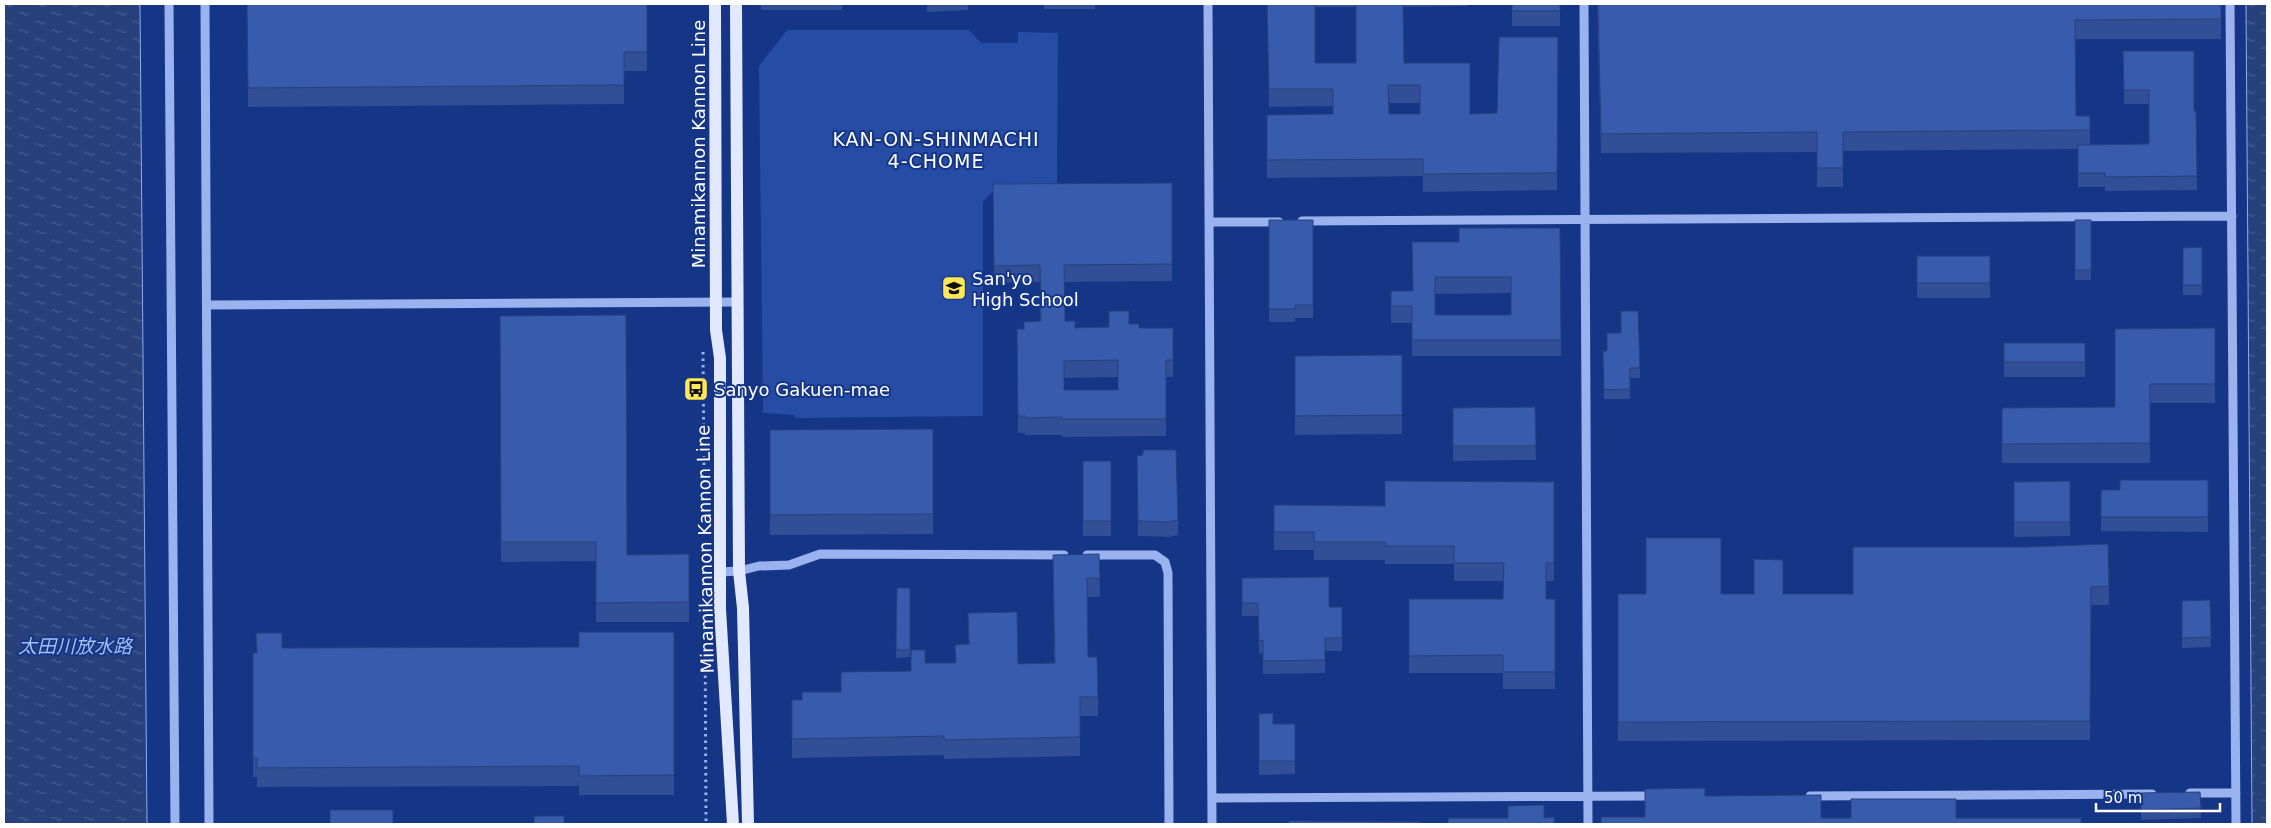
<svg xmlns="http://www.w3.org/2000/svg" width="2271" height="828" viewBox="0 0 2271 828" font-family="'DejaVu Sans','Noto Sans JP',sans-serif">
<defs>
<pattern id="water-ripples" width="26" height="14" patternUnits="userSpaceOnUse" patternTransform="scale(1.25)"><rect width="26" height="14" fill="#28417d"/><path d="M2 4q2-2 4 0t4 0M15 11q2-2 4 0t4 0" fill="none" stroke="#485e90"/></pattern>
</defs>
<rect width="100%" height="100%" fill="#153586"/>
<path fill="#274ca5" d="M787 30H969L981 43H1018V32L1058 33 1057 192 994 190 983 202V416L795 418 794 415 763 413 759 66Z"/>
<path fill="url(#water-ripples)" stroke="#8cacf1" d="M4 4H140L147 824H4Z
M2246 4H2267V824H2252Z"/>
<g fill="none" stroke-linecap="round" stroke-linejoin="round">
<path stroke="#9ab3ee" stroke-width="3" stroke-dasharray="2.5 4" stroke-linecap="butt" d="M703 352 704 469
M705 617 706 824"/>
<path stroke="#9ab3ee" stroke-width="9" d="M169 4 175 824
M205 4 209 824
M1208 4 1212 824
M1584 4 1588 824
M2230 4 2236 824
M1302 221 2232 216
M1209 222H1279
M207 305 738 302
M1087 555H1155L1165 562 1168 573 1169 824
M720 572 739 571 759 566 789 565 820 554 1064 555
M2190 793H2236
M1810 796 2152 794
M1212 798 1657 796"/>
<path stroke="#e1e8ff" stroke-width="12" d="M715 4 716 330 720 358V609L733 824
M736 4 739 571 743 608 748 824"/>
</g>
<path fill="#314e96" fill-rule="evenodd" d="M247 4H647V71H624V104L248 107Z
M761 4H863H842V10H761Z
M927 4H968V10L927 12Z
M1044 4H1095V9H1044Z
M1267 4H1468V6L1403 7 1404 63 1470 114 1497 113 1558 37 1557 190 1423 192V176L1267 178V115L1333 114V106L1269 107ZM1315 7H1356V63H1315ZM1388 103H1420V114H1389Z
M1512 4H1560V26H1512Z
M1597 4H2221V39H2075L2076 116H2090V145L2149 144V104H2124L2123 51 2194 111H2196L2197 190 2105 191V187H2078V149L1843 151V187H1817V152L1601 153Z
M1172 183V281L1065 282V321L1075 328 1109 327 1129 324 1139 328H1173V377H1166V436L1062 437V435H1025V433H1018L1017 329H1024L1040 321V282L994 283 993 184ZM1118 377V390H1064V378Z
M1269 220H1313V318H1295V322H1269Z
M2075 220H2091V280H2075Z
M1560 228 1561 356H1412V323H1391V291H1412L1459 242ZM1511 293V315H1435V294Z
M2202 247V295H2183V248Z
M1917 256H1990V298H1917Z
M500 316 627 555 689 554V622H596V561L501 562Z
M2215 328V403H2150V463H2002V408L2115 407Z
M2004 343H2085V377H2004Z
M1603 351 1640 368V378H1630V399H1604Z
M1402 355V434L1295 435V356Z
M1535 407 1536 460 1453 461V408Z
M933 429V534L770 535V430Z
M1137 456 1178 520V535L1169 537 1138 536Z
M1083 461H1111V536H1083Z
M2208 480V532L2101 531V490H2120Z
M2070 481V536L2014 537V482Z
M1554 482V581H1546V599H1555V689H1503V673H1409V599H1503L1504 581H1454V564H1385V560H1314V550H1274V505L1385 506Z
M2108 544 2109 605H2091L2090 740 1618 741V594H1853L2027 547Z
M1099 554 1100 597H1087L1088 657 1098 697V716H1080V756L944 759V755L792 758V700H802L841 692 911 671 925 663 1018 664 1054 663 1053 574Z
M1242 578 1329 607H1342V651H1325V673L1263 674V653L1259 654 1258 616H1242Z
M897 588H910V657L896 658Z
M2210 600 2211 647 2182 648V601Z
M674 632V795H579V786L257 787V777H253V672L256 653 282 648 579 647Z
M1259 714 1273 724H1295V774L1259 775Z
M2200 792 2201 818 2141 820V793Z"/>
<path fill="#395bae" stroke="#28407a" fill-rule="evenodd" d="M247 4H647V52H624V85L248 88Z
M1267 4H1315V63H1356V4H1403L1404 63H1470V114L1497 113 1499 37H1558L1557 173 1423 174V159L1267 160V115L1333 114V89H1269ZM1388 85H1420V114H1389Z
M1512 4H1560V11H1512Z
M1598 4H2221V19L2075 20 2076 116H2090V130L1843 132V168H1817V132L1601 134Z
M2123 51H2194V111H2196L2197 176 2105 177V173H2078V145L2149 144V90H2124Z
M1172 183V264L1064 265 1065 321H1075V328L1109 327V311H1129V324H1139V328H1173V360H1166V419H1062V417L1025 418V416H1018L1017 329H1024V322L1041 321 1040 265 994 266 993 184ZM1118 360V390H1064V361Z
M1269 220H1313V305H1295V309H1269Z
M2075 220H2091V270H2075Z
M1459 228H1560L1561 340H1412V306H1391V291H1413L1412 242H1459ZM1435 277H1511V315H1435Z
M2202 247V285H2183V248Z
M1917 256H1990V283H1917Z
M1621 311H1638L1640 368H1630V389L1604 390 1603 351H1607V333H1621Z
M626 315 627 555 689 554V602L596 603V542H501L500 316Z
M2215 328V384H2150V443L2002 444V408L2115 407V329Z
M2004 343H2085V362H2004Z
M1402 355V415L1295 416V356Z
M1535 407 1536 446H1453V408Z
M933 429V514L770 515V430Z
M1143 450H1176L1178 520 1169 522 1138 521 1137 456 1143 455Z
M1083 461H1111V521H1083Z
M2120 480H2208V517H2101V490H2120Z
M1385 481 1554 482V563H1546V599H1555V672H1503V655L1409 656V599H1503L1504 563H1454V546H1385V542H1314V532H1274V505L1385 506Z
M2070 481V522H2014V482Z
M1646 538H1721V594H1754V559L1783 560V594H1853V547H2027L2108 544 2109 586 2091 587 2090 721 1618 722V594H1646Z
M1099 554 1100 578H1087L1088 657H1097L1098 697H1080V737L944 740V736L792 739V700H802V692H841V672L911 671V650H925V663H956L955 645 969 644 968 613 1017 612 1018 664 1055 663 1053 555Z
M1329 577V607H1342V638H1325V660L1263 661V640L1259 641 1258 603H1242V578Z
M897 588H910V650H896Z
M2210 600 2211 637 2182 638V601Z
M579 632H674V775L579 776V766L257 768V758H253V653H257L256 633H282V648L579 647Z
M1273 713V724H1295V761H1259V714Z
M1705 788V796L1821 795V818H1851V799H1956V818H2081V824H1601V817H1645V789Z
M2200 792 2201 808 2141 810V793Z
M1544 805V818L1554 817V824H1448V818H1508V806Z
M330 810H393V824H330Z
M534 816H564V824H534Z
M1289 821 1421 822V824H1289Z"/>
<defs>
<symbol id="school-square" viewBox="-11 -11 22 22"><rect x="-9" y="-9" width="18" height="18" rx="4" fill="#ffe857" stroke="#153586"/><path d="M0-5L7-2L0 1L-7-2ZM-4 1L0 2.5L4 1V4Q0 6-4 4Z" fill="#111"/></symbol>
<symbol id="bus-square" viewBox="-11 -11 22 22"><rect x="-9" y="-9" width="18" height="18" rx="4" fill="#ffe857" stroke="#153586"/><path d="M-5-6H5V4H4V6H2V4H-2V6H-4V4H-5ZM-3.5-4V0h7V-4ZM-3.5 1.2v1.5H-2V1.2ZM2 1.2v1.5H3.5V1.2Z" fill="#111"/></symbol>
</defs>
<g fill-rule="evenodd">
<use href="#school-square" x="940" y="274" width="28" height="28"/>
<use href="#bus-square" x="682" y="375" width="28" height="28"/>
</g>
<g text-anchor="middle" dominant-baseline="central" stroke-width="4" stroke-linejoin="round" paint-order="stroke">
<g font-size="18" fill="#fff" stroke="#153586">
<text transform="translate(698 144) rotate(-90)">Minamikannon Kannon Line</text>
<text transform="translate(705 549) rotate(-91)">Minamikannon Kannon Line</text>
</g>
<g font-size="18" fill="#fff" stroke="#153586" text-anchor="start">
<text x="972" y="278">San'yo<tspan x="972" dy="21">High School</tspan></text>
<text x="714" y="389">Sanyo Gakuen-mae</text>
</g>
<g font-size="19" letter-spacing="1" fill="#fff" stroke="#153586">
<text x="936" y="139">KAN-ON-SHINMACHI<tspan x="936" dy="22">4-CHOME</tspan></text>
</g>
<g font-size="19" font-style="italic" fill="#a5bef6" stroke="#153586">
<text x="75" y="646">太田川放水路</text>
</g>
</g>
<rect width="2271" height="828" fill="none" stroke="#ffffff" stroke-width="10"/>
<path d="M2096 803v8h124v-8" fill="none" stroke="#ffffff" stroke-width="2.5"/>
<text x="2104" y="803" font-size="15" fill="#ffffff" stroke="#153586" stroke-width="4" paint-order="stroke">50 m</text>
</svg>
